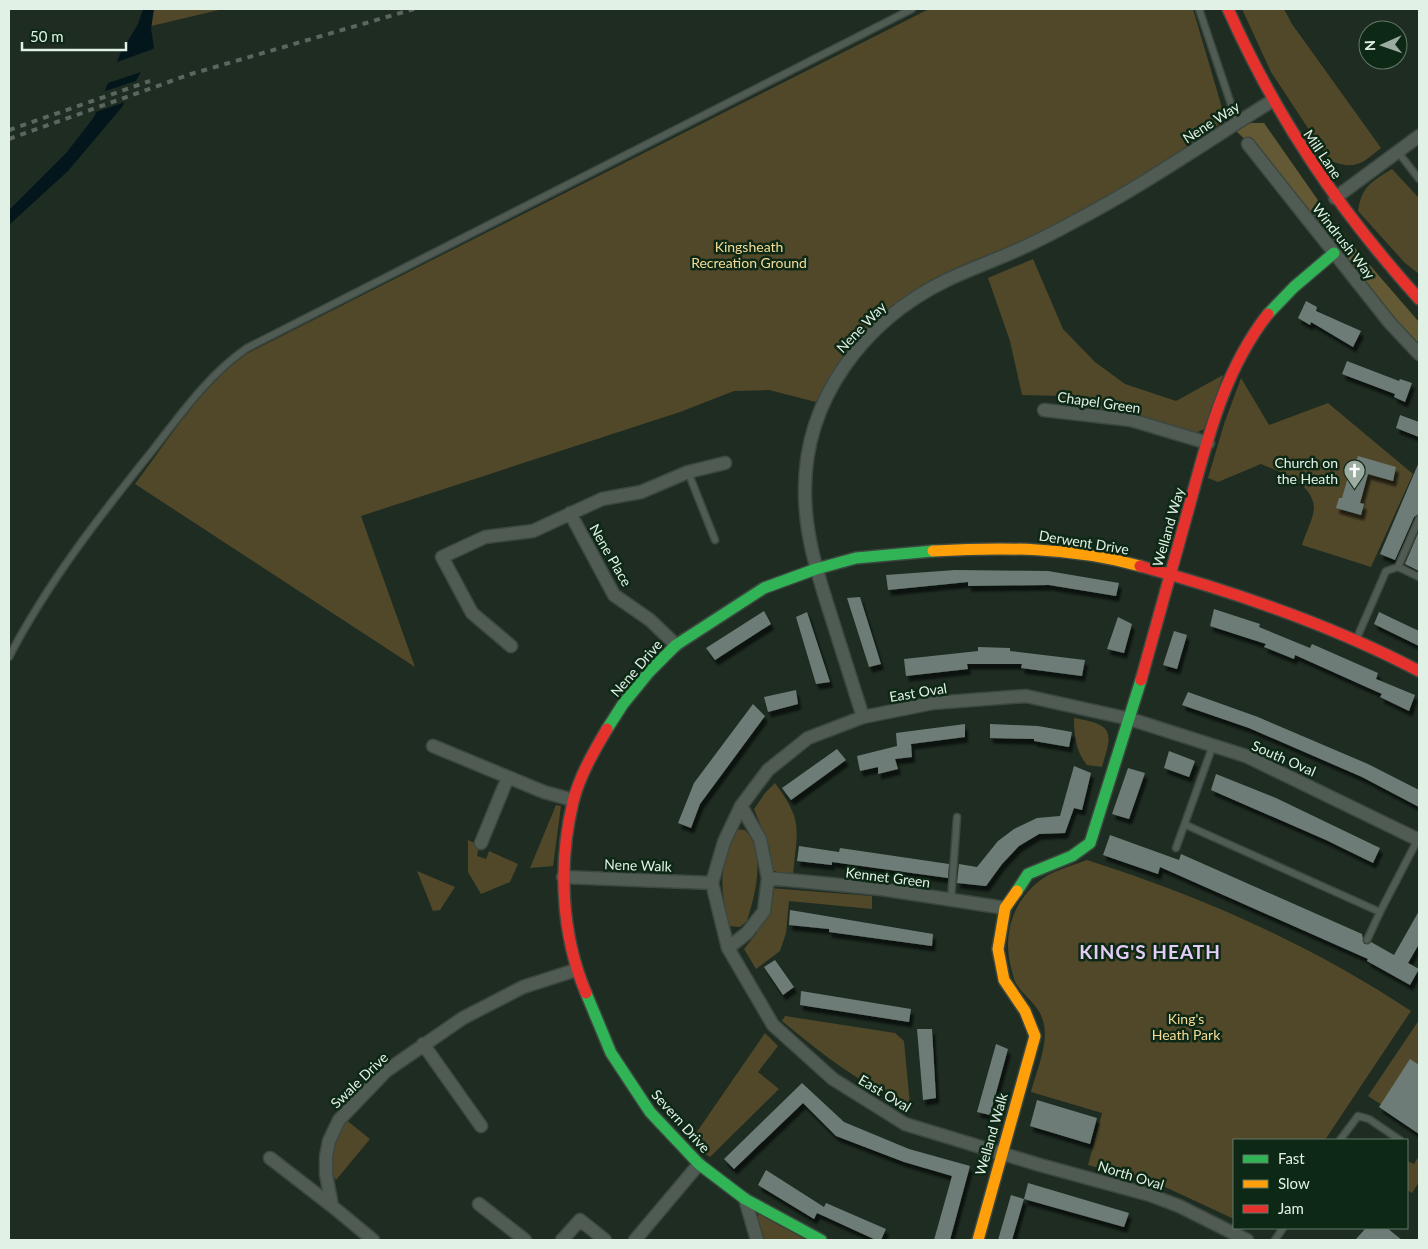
<svg xmlns="http://www.w3.org/2000/svg" width="1428" height="1249" viewBox="0 0 1428 1249" font-family="Lato,sans-serif">
<defs>
<filter id="shadow"><feDropShadow dx="3" dy="5.5" stdDeviation="1" flood-color="#0009"/></filter>
</defs>
<rect width="100%" height="100%" fill="#1e2c22"/>
<path fill="#51482a" d="M151 9H223L147 27Z
M929 9H1193L1225 118C1217 129 1172 157 1158 166 1115 194 1071 218 1025 239 995 253 963 263 935 278 878 310 847 346 816 402L769 390 734 391 680 412 361 516 415 667 135 484C169 439 202 385 248 353Z
M1242 9H1284L1292 24 1381 148C1361 164 1355 171 1329 160L1271 72Z
M1392 169 1419 198V274L1405 263 1358 211C1362 186 1371 182 1392 169Z
M1033 259 1063 329 1095 362 1125 384 1176 401 1223 375 1206 428 1194 434 1121 410 1063 407 1062 396 1022 395 1010 341 988 278Z
M1241 378 1269 425 1328 403 1413 474 1371 567 1302 545C1305 534 1314 518 1314 507 1312 482 1280 472 1261 464L1218 482 1208 478 1224 424Z
M1074 718C1114 725 1113 731 1102 767L1087 765C1076 752 1074 735 1074 718Z
M775 783C804 822 797 829 793 875L773 871 769 846 754 809 765 793Z
M556 805 561 806 553 866 530 868Z
M735 829 745 830C767 852 755 895 747 921L740 927 729 926C719 880 720 874 735 829Z
M468 840 479 845 477 856 486 859 489 851 518 864 510 882 481 894 468 872Z
M1087 860C1201 896 1312 945 1411 1011L1325 1140H1234V1219L1163 1186 1088 1165 1102 1113 1031 1092C1036 1072 1048 1046 1044 1025 1041 1006 1026 999 1017 985 1014 981 1013 975 1012 971 1002 938 1011 904 1038 882 1051 871 1071 866 1087 860Z
M417 871 455 887 440 910 433 911Z
M770 888 872 896V909L789 901 786 933 780 951 756 969 744 949 756 934Z
M785 1016 895 1033 904 1041 910 1105C860 1084 823 1055 782 1021Z
M1419 1020V1129L1368 1096Z
M765 1033 778 1046 758 1072 779 1089 710 1157 693 1146 694 1136Z
M345 1119 370 1139 336 1180C324 1163 337 1135 345 1119Z
M1419 1156V1182L1412 1193 1407 1190V1161L1414 1164Z
M759 1214 806 1240H765L757 1217Z"/>
<path fill="#645935" d="M1251 123H1264L1336 226 1419 322V350L1253 147 1235 130Z"/>
<path fill="#03161b" d="M143 9H154L151 29 154 47 122 107 68 171 9 225V210L67 152 94 117 120 54 138 24Z"/>
<path fill="#1e2c22" d="M156 48 144 71 105 84 114 63Z
M139 80 128 101 93 113 102 92Z"/>
<path fill="#6d7c76" filter="url(#shadow)" d="M1306 301 1317 307 1316 311 1361 331 1353 347 1311 322 1310 325 1298 318Z
M1347 361 1399 381 1400 379 1412 383 1405 402 1394 397 1395 394 1342 374Z
M1400 415 1419 422V437L1396 428Z
M1358 456 1396 467 1393 481 1368 474 1360 503 1364 504 1361 515 1336 508 1339 498H1342L1352 463 1355 464Z
M1419 462V514L1414 517 1395 560 1380 554Z
M1419 531V571L1405 564Z
M955 570 1048 571 1119 583 1116 596 1049 585 968 586V582L888 590 886 575Z
M860 597 881 664 869 667 847 598Z
M1214 609 1260 624 1259 627 1310 648 1312 644 1378 673 1376 679 1415 695 1409 711 1380 697 1382 694 1295 655 1294 659 1264 647 1266 644 1210 626Z
M764 611 771 624 715 660 706 648Z
M807 612 830 682 816 684 796 617Z
M1379 612 1419 631V646L1374 624Z
M1118 617 1132 624 1124 653 1107 649Z
M1174 631 1187 635 1177 669 1163 665Z
M978 647 1010 648V651L1085 660 1082 676 1021 668 1022 664H967L968 669 906 676 904 659 978 651Z
M796 690 798 704 768 712 764 697Z
M1188 692 1258 717 1368 764 1419 790V807L1362 777 1249 728 1182 705Z
M753 704 765 716 700 804 691 828 678 823 694 783Z
M965 724V737L911 744 912 757 895 759 898 769 878 774V767L860 771 857 756 897 746 896 733Z
M990 724 1038 726 1072 732 1069 747 1034 741V739L990 738Z
M837 749 846 760 791 800 782 788Z
M1169 751 1195 761 1189 777 1164 768Z
M1074 766 1091 773 1082 810 1074 808 1065 833 1039 834 1019 846 1002 864 986 886 957 883 959 864 977 867 998 841 1014 829 1037 818 1060 816Z
M1128 768 1145 773 1129 819 1112 814Z
M1216 774 1276 798 1380 848 1373 863 1326 840 1211 790Z
M1110 835 1179 860 1181 854 1362 934 1364 944 1371 942 1394 955 1419 911V944L1408 963 1419 969 1410 985 1367 961 1368 959 1160 867 1158 874 1103 855Z
M799 846 839 852 840 848 949 864 948 878 832 862V865L797 861Z
M790 910 933 934 932 946 829 932V929L789 925Z
M775 960 794 987 783 995 764 967Z
M801 991 911 1009 909 1022 800 1005Z
M917 1029H932L936 1098 923 1100Z
M996 1044 1008 1049 990 1115 977 1112Z
M1410 1059 1419 1065V1134L1379 1107Z
M802 1083 844 1122 909 1149 970 1166 950 1240H934L952 1176 904 1162 836 1136 803 1103 734 1169 724 1159Z
M1037 1100 1097 1118 1090 1144 1030 1126Z
M766 1170 824 1207 826 1203 886 1229 881 1240H876L817 1213 814 1219 758 1185Z
M1028 1183 1129 1213 1124 1227 1024 1199Z
M1011 1195 1024 1199 1012 1240H998Z
M1366 1228H1387L1402 1240H1355Z"/>
<g fill="none" stroke-linecap="round" stroke-linejoin="round">
<defs>
<path id="lane" d="M1199 9 1237 122
M1398 152 1419 179
M688 472 715 540
M1398 567 1419 519
M1356 640 1386 571 1398 567 1419 577
M9 657C48 582 99 517 152 451 181 414 208 375 247 348L912 9
M1186 825 1380 912 1418 839
M1176 848 1213 745
M951 900 957 817
M1367 940 1380 912
M1340 1140 1358 1116 1369 1119 1400 1140
M1275 1240 1283 1228"/>
<path id="street" d="M1248 144 1390 323 1419 354
M1335 198 1419 136
M1044 410 1131 420 1208 443
M570 513 614 595 650 620 676 645
M511 646 472 613 442 557 485 537 533 531 602 499 641 492 688 472 725 463
M863 717C852 683 842 650 831 616 818 575 805 536 805 492 804 399 864 321 945 281 961 273 977 267 994 260 1022 249 1050 235 1077 220 1144 185 1207 141 1272 101
M433 746 544 792 573 800
M481 843 508 777
M563 877 712 883
M768 878 881 889 1005 908
M728 948 747 933 764 911 768 878 760 839 741 806
M423 1044 481 1126
M270 1158 332 1206
M745 1199 757 1240
M479 1204 525 1240
M373 1240 332 1206 326 1174V1157L329 1141 339 1120 386 1071 463 1018 523 987 576 970
M562 1240 580 1220 605 1240
M635 1240 699 1164
M1247 1240 1179 1206 1150 1195 1040 1165 905 1124 833 1079 773 1025 728 948 712 883 724 842 741 806 768 770 808 738 863 717 933 703 1026 696 1130 719 1246 756 1419 840"/>
<path id="fast" d="M1268 314 1294 287 1334 253
M607 729 623 704 649 672 676 645 764 588 816 569 856 558 933 551
M1017 891 1028 874 1072 856 1090 843 1141 680
M586 993 611 1053 650 1112 699 1164 745 1199 821 1240"/>
<path id="slow" d="M933 551C1003 547 1072 547 1140 566
M978 1240 1035 1036 1025 1011 1004 980 998 949 1005 908 1017 891"/>
<path id="jam" d="M1228 9C1277 119 1339 210 1419 299
M1140 566C1235 592 1332 625 1419 671
M1141 680C1157 623 1173 565 1189 507 1207 440 1224 370 1268 314
M586 993C561 934 558 864 573 802 579 777 594 751 607 729"/>
</defs>
<use href="#lane" stroke="#3b473f" stroke-width="9"/>
<use href="#street" stroke="#3b473f" stroke-width="15"/>
<use href="#fast" stroke="#3b473f" stroke-width="14"/>
<use href="#slow" stroke="#3b473f" stroke-width="14"/>
<use href="#jam" stroke="#3b473f" stroke-width="14"/>
<use href="#lane" stroke="#505b53" stroke-width="6"/>
<use href="#street" stroke="#505b53" stroke-width="12"/>
<use href="#fast" stroke="#30b455" stroke-width="11"/>
<use href="#slow" stroke="#ff9f0a" stroke-width="11"/>
<use href="#jam" stroke="#e5322d" stroke-width="11"/>
<path stroke="#5b665e" stroke-width="4" stroke-dasharray="6 6" stroke-linecap="butt" d="M9 130 150 81
M9 139 191 74 414 9"/>
</g>
<defs>
<symbol id="church-pin" viewBox="-11 -11 22 30"><path d="M0 17L-7.5 6A9.5 9.5 0 1 1 7.5 6Z" fill="#9daca1" stroke="#0e2816"/><path d="M-1.2-6h2.4v3.5h3.3v2.4h-3.3V6h-2.4V-.1h-3.3v-2.4h3.3Z" fill="#fff"/></symbol>
</defs>
<g fill-rule="evenodd">
<use href="#church-pin" x="1342" y="458" width="25" height="34"/>
</g>
<g text-anchor="middle" dominant-baseline="central" stroke-width="5" stroke-linejoin="round" paint-order="stroke">
<g font-size="14" fill="#e1f1e5" stroke="#0e2816">
<text transform="translate(1211 122) rotate(-33)">Nene Way</text>
<text transform="translate(1323 154) rotate(56)">Mill Lane</text>
<text transform="translate(1344 241) rotate(52)">Windrush Way</text>
<text transform="translate(861 327) rotate(-46)">Nene Way</text>
<text transform="translate(1099 402) rotate(8)">Chapel Green</text>
<text transform="translate(1168 527) rotate(-74)">Welland Way</text>
<text transform="translate(1084 542) rotate(9)">Derwent Drive</text>
<text transform="translate(611 555) rotate(60)">Nene Place</text>
<text transform="translate(636 668) rotate(-49)">Nene Drive</text>
<text transform="translate(918 692) rotate(-9)">East Oval</text>
<text transform="translate(1284 758) rotate(24)">South Oval</text>
<text transform="translate(638 865) rotate(2)">Nene Walk</text>
<text transform="translate(888 877) rotate(7)">Kennet Green</text>
<text transform="translate(359 1080) rotate(-44)">Swale Drive</text>
<text transform="translate(885 1093) rotate(31)">East Oval</text>
<text transform="translate(681 1121) rotate(48)">Severn Drive</text>
<text transform="translate(991 1134) rotate(-74)">Welland Walk</text>
<text transform="translate(1131 1175) rotate(17)">North Oval</text>
</g>
<g font-size="14" fill="#f4da96" stroke="#0e2816">
<text x="749" y="246">Kingsheath<tspan x="749" dy="16">Recreation Ground</tspan></text>
<text x="1186" y="1018">King's<tspan x="1186" dy="16">Heath Park</tspan></text>
</g>
<g font-size="14" fill="#e1f1e5" stroke="#0e2816" text-anchor="end">
<text x="1338" y="462">Church on<tspan x="1338" dy="16">the Heath</tspan></text>
</g>
<g font-size="19" font-weight="bold" letter-spacing="1" fill="#e3cdf6" stroke="#0e2816">
<text x="1150" y="951">KING'S HEATH</text>
</g>
</g>
<rect width="1428" height="1249" fill="none" stroke="#e1f1e5" stroke-width="20"/>
<rect x="1233" y="1139" width="175" height="90" fill="#0e2816" stroke="#627869"/>
<rect x="1243" y="1155" width="25" height="8" fill="#30b455" stroke="#627869"/>
<text x="1278" y="1164" font-size="15" fill="#e1f1e5">Fast</text>
<rect x="1243" y="1180" width="25" height="8" fill="#ff9f0a" stroke="#627869"/>
<text x="1278" y="1189" font-size="15" fill="#e1f1e5">Slow</text>
<rect x="1243" y="1205" width="25" height="8" fill="#e5322d" stroke="#627869"/>
<text x="1278" y="1214" font-size="15" fill="#e1f1e5">Jam</text>
<g transform="translate(1383 45) rotate(268)"><circle r="24" fill="#0e2816" stroke="#627869"/>
<path d="M0-4L9 19L0 12L-9 19Z" fill="#9daca1"/>
<text y="-8" font-size="14" font-weight="bold" text-anchor="middle" fill="#e1f1e5">N</text>
</g>
<path d="M22 42v8h104v-8" fill="none" stroke="#e1f1e5" stroke-width="2.5"/>
<text x="30" y="42" font-size="15" fill="#e1f1e5" stroke="#0e2816" stroke-width="4" paint-order="stroke">50 m</text>
</svg>
